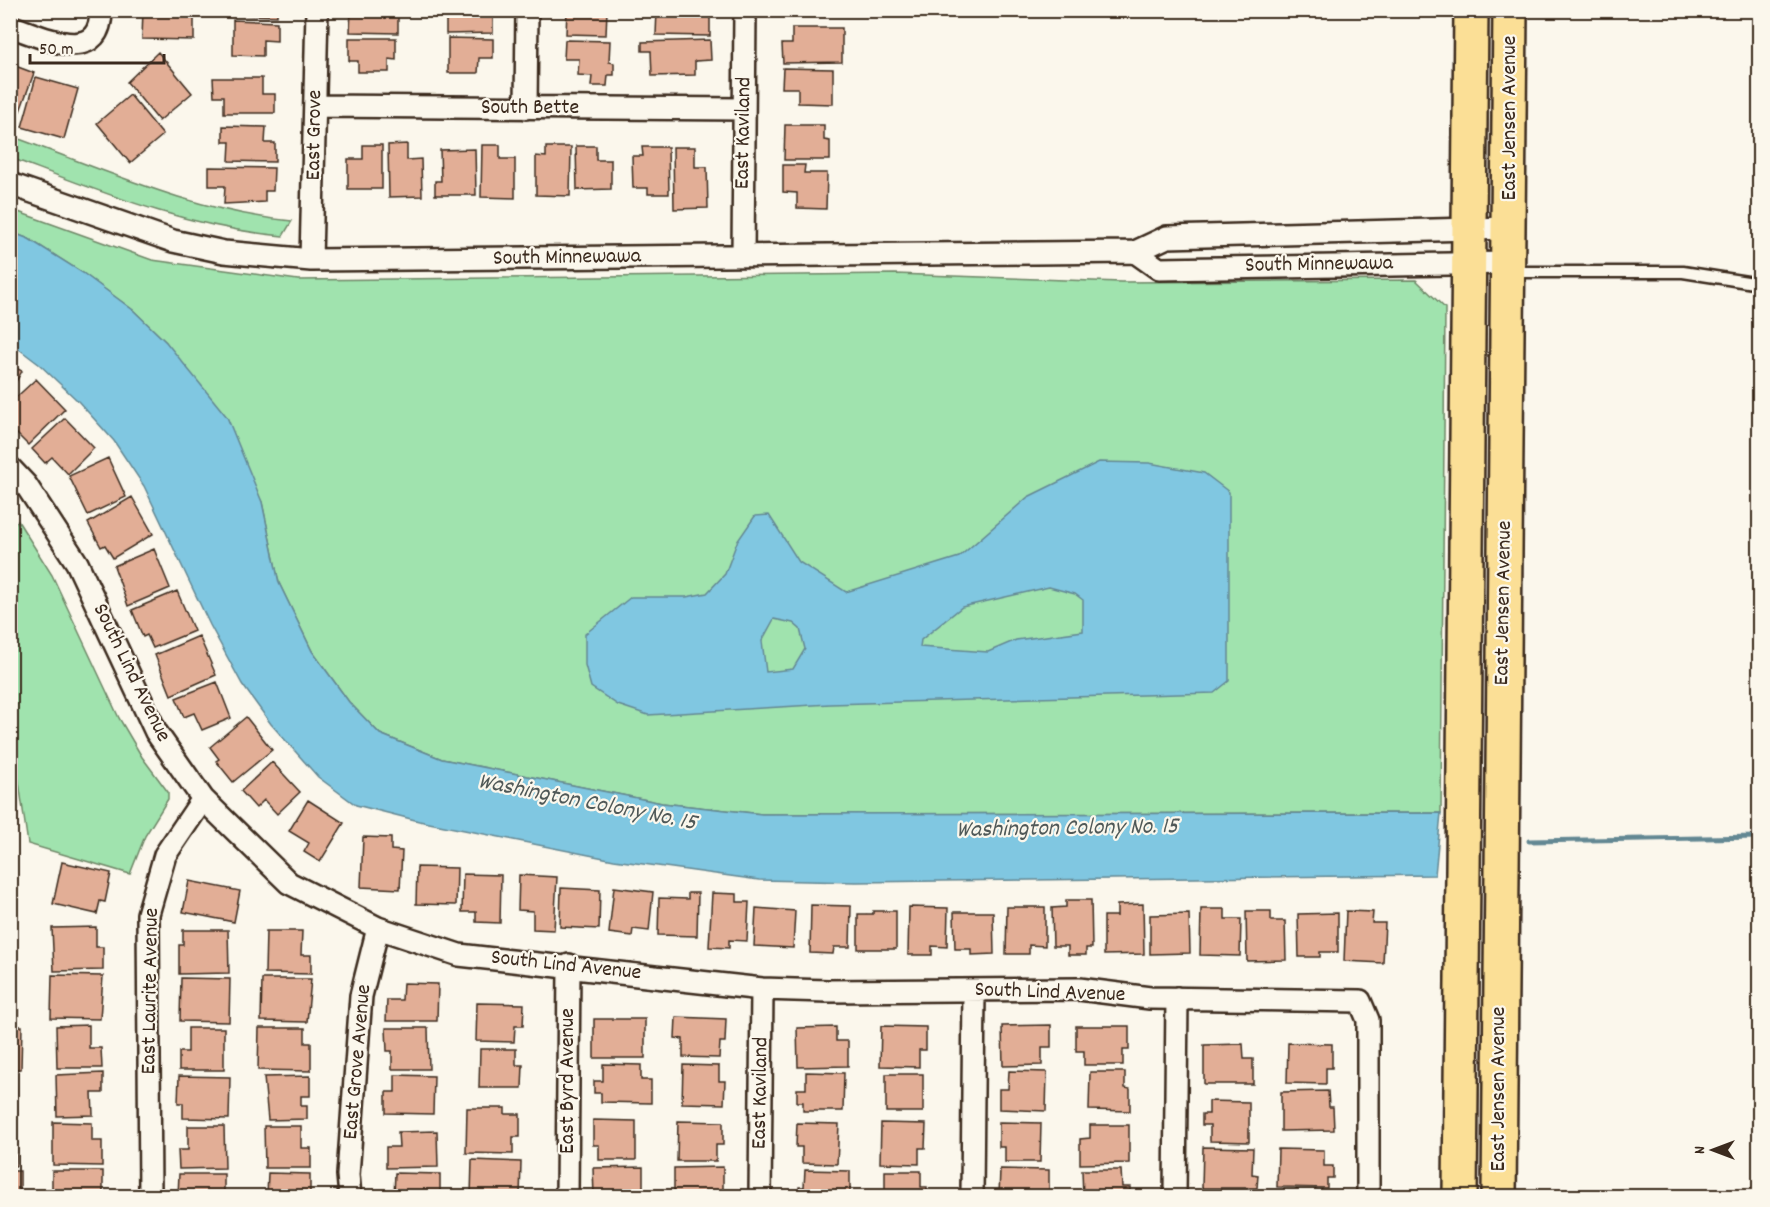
<svg xmlns="http://www.w3.org/2000/svg" width="1770" height="1207" viewBox="0 0 1770 1207" font-family="Dekko,sans-serif">
<rect width="100%" height="100%" fill="#fbf7ec"/>
<filter id="ink" filterUnits="userSpaceOnUse"><feTurbulence type="fractalNoise" baseFrequency=".0167" numOctaves="2"/><feDisplacementMap in="SourceGraphic" scale="12" xChannelSelector="R" yChannelSelector="G"/><feConvolveMatrix kernelMatrix="1 2 1 2 8 2 1 2 1" color-interpolation-filters="sRGB"/></filter>
<g filter="url(#ink)">
<path fill="#a0e3ae" stroke="#6e8666" stroke-width="1.5" d="M11 136C102 169 195 212 292 221L283 236C188 228 99 191 11 158Z
M10 209 152 260 298 280 895 274 1121 282 1416 280 1445 308 1441 813 762 814 662 803 442 759 380 734 349 702 312 651 279 583 262 502 166 342 133 310 83 273 29 239 11 232Z
M18 521 52 575 119 718 142 757 168 792V799L145 836 130 874 28 844 11 728 10 526Z"/>
<path fill="#80c7e1" stroke="#648893" stroke-width="1.5" fill-rule="evenodd" d="M11 232 29 239 83 273 133 310 166 342 227 417 262 502 279 583 312 651 349 702 380 734 442 759 662 803 762 814 1441 813 1435 875 856 882 759 880 614 860 419 821 356 805 318 777 271 724 242 684 210 625 144 486 114 441 78 401 40 365 11 343Z
M1099 462 1149 463 1204 473 1229 492V681L1214 693 830 704 648 715 618 705 591 687 585 665V634L631 597H686L707 593 725 574 737 542 755 516 769 515 799 562 846 592 959 557 1028 497ZM1049 587 1075 594 1083 600V631L1016 640 988 652 920 647 921 640 962 607ZM774 619 793 623 800 629 805 649 793 669 766 672 762 641Z"/>
<g fill="none" stroke-linecap="round" stroke-linejoin="round">
<path stroke="#648893" stroke-width="5" d="M1529 841 1760 837"/>
</g>
<path fill="#e2ae96" stroke="#3b2a1e" stroke-width="1.5" d="M143 10H194V40L142 39Z
M233 10H277V16L233 15Z
M351 10H398V33L350 32Z
M446 10H493V33L446 34Z
M567 10H607L606 35 566 34Z
M657 10H695V16L710 17V36L656 35Z
M233 20 277 22V41L263 40V56L233 55Z
M792 28H842V62L783 63 782 44H792Z
M349 38H396V60L389 59V72H358V61H349Z
M448 38 493 39V58H479L478 73H448Z
M565 40 610 41 609 62 614 63V75H608L607 86H591L592 76 578 75 579 59H564Z
M710 40 711 60 695 61V75L652 76 651 51H642V42Z
M158 52 192 93 159 121 127 82Z
M10 64 34 73 20 111 10 107Z
M783 68 833 69V104L798 103V88H782Z
M36 77 78 89 64 139 22 127Z
M213 78H262V94H275V113H224V96H214Z
M130 95 163 135 130 163 97 123Z
M785 125H824V140L830 141V160H784Z
M223 126 266 127 265 143H275V162L229 161 230 142H223Z
M407 144V160L421 159 422 196 389 197 388 145Z
M363 145H382V189H348V159H363Z
M482 145H500V159H515V198L481 197Z
M576 146H596V160H611V189L577 190Z
M546 147H571L570 196 536 195V156L546 157Z
M642 147H668L669 194H648V188H633L632 156H643Z
M673 147H695V167H707L708 208 674 209Z
M475 149 476 195H435V181H441L440 150Z
M783 165H805L804 173H827L826 209 797 208V193L783 192Z
M209 167 274 168 273 191H265V202L224 204 225 186H209Z
M10 365 22 371 10 392Z
M36 379 65 409 28 445 10 427V403Z
M65 418 94 448 68 474 52 457 45 463 32 449Z
M108 458 126 497 88 515 69 476Z
M132 497 153 534 113 558 105 545 101 547 88 523Z
M154 549 170 588 128 606 114 566Z
M177 591 194 631 153 648 147 635 143 637 132 610Z
M199 636 216 675 171 695 155 655Z
M217 682 231 718 202 730 194 713 184 717 176 698Z
M246 717 272 750 233 782 216 761 219 759 210 747Z
M272 762 300 792 277 814 264 800 256 808 241 791Z
M308 800 344 823 320 862 304 852 309 843 289 831Z
M363 837 391 838V850L402 851 400 889 361 887Z
M62 862 111 873 105 902 100 901 97 914 53 904Z
M417 867 457 868 456 905 416 904Z
M463 874 501 875 500 923 476 922V912H462Z
M519 875 557 877 554 930 533 929V911L518 910Z
M189 881 240 891 234 922 183 912Z
M614 887 653 892 649 931 633 929 632 936 609 933Z
M561 888 600 890 599 929 560 927Z
M688 893H698L697 936 658 935 659 898 688 899Z
M712 893 737 894V902H749L747 941 729 940V948L709 947Z
M1066 900H1091L1092 948H1086V955H1068V946H1053L1052 908 1066 907Z
M1143 904 1144 954 1104 955V916H1117V905Z
M811 905 851 906 850 947H834L833 954 810 953Z
M909 907 948 908 947 947 932 946V955H908Z
M1007 907H1045V946L1029 945V954H1006Z
M756 908 795 911 793 948 754 946Z
M1201 909H1225V919H1241L1240 956 1200 955Z
M873 911H896V949H858V914H873Z
M1246 911H1271V921H1285L1286 960 1247 961Z
M1346 911 1373 912 1372 923H1385L1383 963 1344 961Z
M954 912H993L994 954 971 955V949H955Z
M1338 913V952H1320V957H1299L1298 914Z
M1189 914 1190 953 1150 954V915Z
M96 927V947H103V970L54 971 52 928Z
M183 930H228L229 973 179 974V945H183Z
M266 931H302L301 955H311V974L265 973Z
M52 975 103 976 100 1019 51 1018Z
M10 977H18V1019H10Z
M181 978 230 979 229 1022 180 1021Z
M262 979H311L307 1022 261 1021Z
M403 983 438 984 437 1021H386L387 1000H402Z
M477 1003 524 1004 523 1026H515L514 1042 476 1041Z
M676 1017 726 1019 725 1042H720L719 1058 683 1057V1039L675 1038Z
M594 1019H645V1058H594Z
M89 1025V1048H101L102 1068H57L56 1026Z
M1051 1025V1047H1042V1065L1003 1066 1002 1026Z
M10 1026H22L21 1069H10Z
M881 1026 926 1027V1050H919V1067L880 1066Z
M1076 1026H1129V1050H1123V1065H1084V1051H1076Z
M836 1027V1041H848V1066L798 1067 797 1028Z
M188 1028H224V1070H179V1052H188Z
M259 1028H305V1043H311V1071L258 1070Z
M386 1028H428L429 1069H392V1051H387Z
M1288 1043 1332 1044V1068H1326V1084L1287 1083Z
M1243 1044 1244 1059H1253V1084H1204V1045Z
M480 1049H516V1065H523L522 1088H479Z
M603 1064 641 1065V1080H651V1103L601 1102V1093H594V1081H603Z
M683 1065 719 1066V1081H725L724 1104 682 1103Z
M1009 1071 1047 1072 1046 1111 999 1109V1089H1008Z
M806 1072 844 1073 843 1111H803V1102H797V1089H806Z
M1090 1072H1125V1088L1130 1089V1111L1089 1110Z
M10 1073H16L17 1116H10Z
M103 1073V1093H92L93 1115 57 1116 56 1075Z
M886 1074H923V1112H886Z
M395 1075 434 1076 433 1114 386 1113V1092H395Z
M179 1076 230 1077 229 1119 183 1118V1103H178Z
M310 1076V1096H301V1106H307V1119L268 1120 264 1077Z
M1328 1091 1329 1107H1333L1334 1130 1281 1131V1092Z
M1209 1101 1249 1102V1142L1210 1141V1125H1202V1114H1209Z
M467 1108H505V1114H520V1137H513V1154L466 1153Z
M593 1120 636 1121V1160H599V1145H593Z
M678 1121 723 1122V1145H716V1161H677Z
M53 1122 92 1123V1141H102V1166L53 1165Z
M999 1122 1041 1123 1040 1162H1005V1147H999Z
M10 1123 17 1124 16 1166H10Z
M797 1123 839 1124 837 1164 802 1163V1147H796Z
M881 1123 926 1124 925 1148H919V1164L880 1163Z
M1090 1125H1129V1163L1080 1164V1139L1090 1138Z
M188 1126H224L225 1168 179 1169 178 1150H188Z
M264 1126H301V1148H311V1168H265Z
M437 1131 438 1167 386 1168V1147H399L398 1132Z
M1203 1147 1253 1148 1252 1174 1258 1175 1257 1188H1202Z
M1278 1149 1324 1150V1166H1333V1178H1327V1188L1277 1187Z
M472 1160 521 1162 520 1196H471Z
M643 1167V1193H633V1196H594L593 1168Z
M723 1167V1196H674V1168Z
M1000 1169 1049 1170V1195L999 1196Z
M805 1170 850 1171V1196H799V1187H804Z
M1082 1170H1121L1122 1187H1130V1196H1083Z
M10 1171H20V1196H10Z
M52 1171H103V1196H52Z
M885 1171H921V1187H927V1196H885Z
M268 1173 310 1174V1194L267 1196Z
M395 1173 440 1174V1196H394Z
M179 1174H224V1196H178Z"/>
<g fill="none" stroke-linecap="round" stroke-linejoin="round">
<defs>
<path id="lane" d="M1511 272H1683L1760 284"/>
<path id="street" d="M10 26C43 37 101 67 101 10
M316 106 744 109
M526 108 527 10
M10 184 173 241 224 252 311 260 1135 252 1167 237 1509 228
M1135 252 1159 269 1508 263
M743 256 745 10
M311 260 317 10
M10 468 26 485 77 563 156 732 203 799 289 883 378 928 459 955 762 989 827 991 1079 989 1150 998 1360 1001 1368 1020V1196
M150 1196 148 914 165 855 203 799
M350 1196 348 1175 361 996 378 928
M567 1196 569 965
M760 1196 762 989
M972 1196 974 990
M1175 1196 1177 998"/>
<path id="primary" d="M1460 1196 1471 10
M1499 1196 1510 10"/>
</defs>
<use href="#lane" stroke="#3b2a1e" stroke-width="15"/>
<use href="#street" stroke="#3b2a1e" stroke-width="26"/>
<use href="#primary" stroke="#3b2a1e" stroke-width="38"/>
<use href="#lane" stroke="#fbf7ec" stroke-width="10"/>
<use href="#street" stroke="#fbf7ec" stroke-width="21"/>
<use href="#primary" stroke="#fbdf96" stroke-width="33"/>
</g>
</g>
<g text-anchor="middle" dominant-baseline="central" stroke-width="4.5" stroke-linejoin="round" paint-order="stroke">
<g font-size="22" fill="#3b2a1e" stroke="#fbf7ec">
<text x="530" y="108">South Bette</text>
<text transform="translate(1510 118) rotate(-90)">East Jensen Avenue</text>
<text transform="translate(744 133) rotate(-89)">East Kaviland</text>
<text transform="translate(315 135) rotate(-89)">East Grove</text>
<text transform="translate(567 258) rotate(-1)">South Minnewawa</text>
<text transform="translate(1319 265) rotate(-1)">South Minnewawa</text>
<text transform="translate(1504 603) rotate(-89)">East Jensen Avenue</text>
<text transform="translate(131 673) rotate(64)">South Lind Avenue</text>
<text transform="translate(566 966) rotate(6)">South Lind Avenue</text>
<text transform="translate(151 991) rotate(-89)">East Laurite Avenue</text>
<text transform="translate(1050 993) rotate(2)">South Lind Avenue</text>
<text transform="translate(358 1062) rotate(-85)">East Grove Avenue</text>
<text transform="translate(568 1081) rotate(-90)">East Byrd Avenue</text>
<text transform="translate(1499 1089) rotate(-90)">East Jensen Avenue</text>
<text transform="translate(761 1093) rotate(-89)">East Kaviland</text>
</g>
<g font-size="24" font-style="italic" fill="#505958" stroke="#fbf7ec">
<text transform="translate(587 803) rotate(11)">Washington Colony No. 15</text>
<text transform="translate(1067 829) rotate(-1)">Washington Colony No. 15</text>
</g>
</g>
<rect width="1770" height="1207" fill="none" stroke="#fbf7ec" stroke-width="36"/>
<rect x="18" y="18" width="1734" height="1171" fill="none" stroke="#3b2a1e" stroke-width="2" filter="url(#ink)"/>
<g transform="translate(1713 1150) rotate(270)" stroke="#fbf7ec" stroke-width="4.5" paint-order="stroke">
<path d="M0-4.5L10 22L0 15L-10 22Z" fill="#3b2a1e"/>
<text y="-9" font-size="16" font-weight="bold" text-anchor="middle" fill="#3b2a1e">N</text>
</g>
<path d="M30 54v9h134v-9" fill="none" stroke="#3b2a1e" stroke-width="3"/>
<text x="39" y="54" font-size="18" fill="#3b2a1e" stroke="#fbf7ec" stroke-width="4.5" paint-order="stroke">50 m</text>
</svg>
